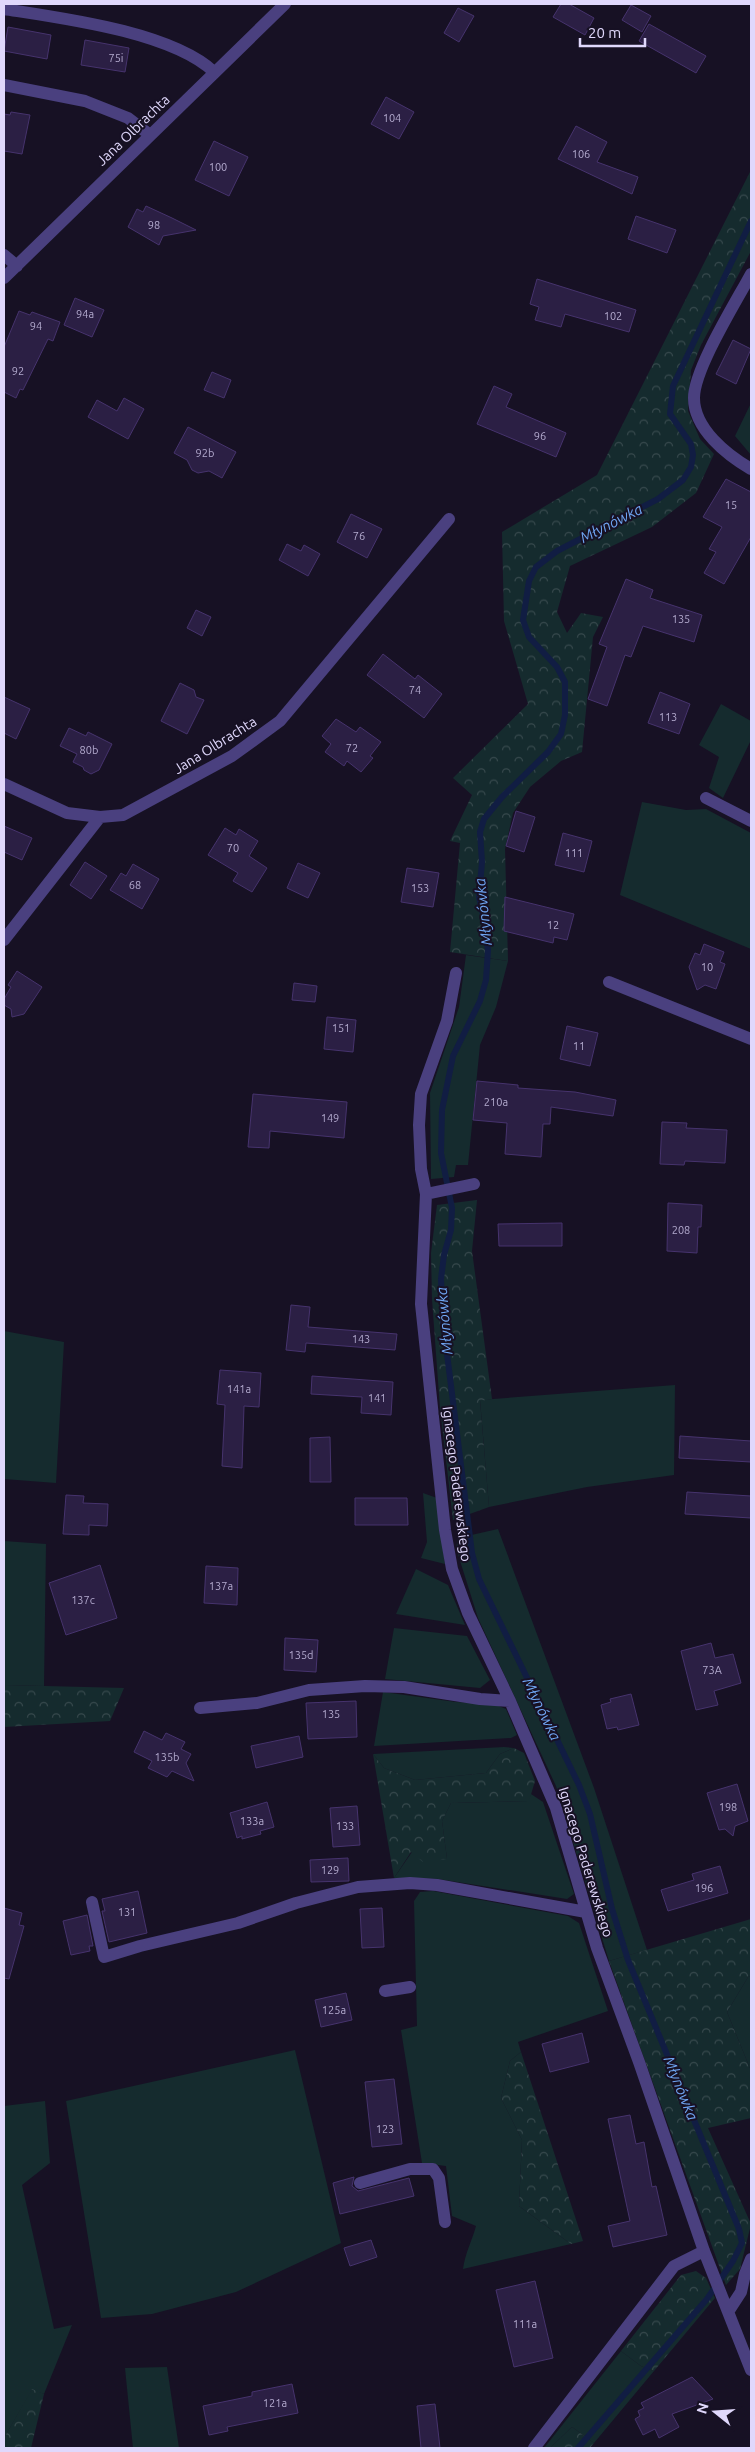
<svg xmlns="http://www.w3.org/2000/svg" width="755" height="2452" viewBox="0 0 755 2452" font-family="Ubuntu,sans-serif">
<defs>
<pattern id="forest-crowns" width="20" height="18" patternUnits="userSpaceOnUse" patternTransform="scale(1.25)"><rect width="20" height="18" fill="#152b2e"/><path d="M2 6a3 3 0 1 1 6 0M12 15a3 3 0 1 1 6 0" fill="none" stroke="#37494d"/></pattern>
</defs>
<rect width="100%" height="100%" fill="#171124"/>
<path fill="#152b2e" d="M751 403V455L735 436Z
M721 704 751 721V740L723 798 709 788 719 757 699 745Z
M642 802 686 810 706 809 751 833V949L620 895Z
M466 955 508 961 496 1007 480 1045 468 1165H456L454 1177 431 1179 430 1093 459 1007Z
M4 1331 64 1342 56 1483 4 1479Z
M675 1385 674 1475 587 1487 489 1507 480 1400Z
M423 1493 437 1498 445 1564 421 1558 427 1542Z
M498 1529 594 1788 647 1950 609 1961 556 1786 478 1618 456 1548 458 1538Z
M4 1541 46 1544 44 1686 4 1685Z
M416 1569 448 1585 465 1625 396 1614Z
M394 1628 467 1636 490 1680 480 1688 385 1679Z
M383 1692 456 1702 494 1704 506 1709 517 1735 511 1738 374 1746Z
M504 1747 514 1748 500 1754 486 1773 415 1780 384 1768 373 1754Z
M531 1794 543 1802 574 1894 567 1899 438 1879 394 1878 412 1852 447 1859 442 1821 451 1803 528 1801Z
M433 1891 568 1916 579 1923 608 2011 518 2042 521 2052 510 2061 501 2098 522 2140 519 2206 571 2244 463 2269C465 2253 472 2241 476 2226L452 2216 446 2166 422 2163 401 2030 417 2026 414 1901 420 1892Z
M751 1976V2071L727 2012 748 1977Z
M295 2050 341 2243 236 2292 152 2314 101 2318 66 2101Z
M45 2101 50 2163 22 2185 54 2329 72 2325 44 2394 32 2390 4 2438V2106Z
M621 2351 641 2366 654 2371 594 2443 572 2427 550 2448H544Z
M167 2367 179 2448H133L125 2368Z"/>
<path fill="url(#forest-crowns)" d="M751 170V251L701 345 691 370 688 411 700 439 714 454 696 493 652 527 570 566 557 612 567 633 581 613 603 617 593 637 582 752 561 761 530 787 513 813 505 849 508 961 450 952 460 843 450 841 472 795 453 778 528 704 504 621 502 532 597 475Z
M477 1200 472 1251 492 1399 480 1401 489 1507 453 1520 440 1408 432 1299 431 1253 437 1205Z
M4 1685 124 1688 110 1721 4 1727Z
M514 1748 524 1753 535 1781 529 1801 451 1803 442 1821 447 1859 424 1863 411 1852 394 1878 373 1754 384 1768 415 1780 486 1773 500 1754Z
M751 1919V1976L748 1977 727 2012 751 2071V2118L708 2128 751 2224 740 2269 726 2285 609 1961Z
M521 2052 583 2241 571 2244 519 2206 522 2140 501 2098 510 2061Z
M696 2271 706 2278 715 2298 654 2371 641 2366 621 2351 681 2275Z
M32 2389 44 2394 31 2448H4V2438Z
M572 2427 594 2443 590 2448H550Z"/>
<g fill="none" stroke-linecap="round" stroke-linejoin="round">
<path stroke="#111d43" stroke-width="6" d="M578 2448 707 2299 733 2261 742 2243 739 2229 628 1960 612 1909 590 1814 579 1785 479 1579 472 1553 443 1322 441 1279 444 1255 451 1230 452 1208 441 1153 442 1110 453 1056 480 1001 486 980 488 950 484 919 479 897 482 862 480 832 484 819 502 797 548 752 561 734 565 715V682L557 667 529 637 523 620 529 581 536 567 557 551 658 499 683 480 691 467 693 455 691 444 670 414 673 386 751 221"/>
</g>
<path fill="#2b1f44" stroke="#46336d" d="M561 4H569L594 18 585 35 553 17Z
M631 5 651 16 642 32 622 20Z
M458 8 474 16 459 42 444 33Z
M649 24 706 56 696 73 639 41Z
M8 27 51 35 47 59 4 51Z
M85 40 129 48 125 72 81 65Z
M386 97 414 112 399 139 371 124Z
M11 112 30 115 22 154 4 151V114L10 115Z
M576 126 607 142 597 162 638 177 632 194 558 159Z
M214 141 248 157 229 196 195 180Z
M146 206 172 218 196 230 163 236 159 245 128 227 137 209 143 212Z
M636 216 676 230 667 253 628 239Z
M537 279 636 310 629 332 565 314 561 327 535 320 539 307 530 304Z
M75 298 104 310 92 337 64 325Z
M19 311 30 315 32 312 60 322 53 341 48 339 23 390 20 389 16 398 4 392V347Z
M733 340 751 349 736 384 716 374Z
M212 372 231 380 224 398 204 390Z
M494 386 512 394 506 407 566 433 556 457 477 424Z
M124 398 144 409 128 439 88 417 97 400 117 411Z
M188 427 236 452 222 478 209 471 198 473 192 470 187 460 174 453Z
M726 479 751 492V537L724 584 704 573 716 552 709 549 722 527 703 517Z
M351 514 382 529 367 558 337 542Z
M287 544 301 551 304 545 320 554 308 576 279 560Z
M626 579 653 590 650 598 702 615 694 642 643 626 631 657 625 655 607 706 588 699 607 647 599 644Z
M196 610 211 617 202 636 187 628Z
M383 654 415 679 418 675 442 694 424 718 367 675Z
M180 683 194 690 196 697 204 700 187 734 161 721Z
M660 692 690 704 679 734 648 723Z
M4 697 30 709 16 739 4 733Z
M336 719 356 732 360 727 381 742 370 756 373 758 361 772 347 761 344 766 325 752 331 744 322 736Z
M69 728 86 736 88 732 112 744 99 770 91 774 84 770 83 767 73 762 77 754 60 746Z
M516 811 535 817 524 852 506 846Z
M4 826 32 838 22 860 4 852Z
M225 828 236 835 239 829 258 841 249 856 267 868 252 892 233 881 238 873 208 855Z
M563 833 592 841 584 872 555 865Z
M85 862 107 876 91 899 70 885Z
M298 863 320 873 308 898 287 888Z
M133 864 159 879 142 909 110 890 121 873 126 876Z
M407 868 439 873 433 907 401 902Z
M505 897 574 914 567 940 554 937 553 943 504 931Z
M704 944 724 952 720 962 725 964 716 989 705 985 697 990 689 967 695 953 700 955Z
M17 971 42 987 24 1014 12 1017 11 1009 4 1005V999L11 987 8 985Z
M294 983 317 986 315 1002 292 1000Z
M327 1017 356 1020 353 1052 324 1049Z
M567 1026 598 1033 590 1066 560 1059Z
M477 1081 518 1085V1088L575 1092 616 1100 613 1116 551 1107 550 1124H543L541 1157 505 1154 507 1123 473 1120Z
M253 1094 347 1102 344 1138 270 1131 269 1148 248 1147Z
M662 1122 687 1123 686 1128 727 1130 725 1163 685 1161 684 1165 660 1164Z
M668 1203 702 1205 701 1227H698L697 1253 667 1251Z
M562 1223V1246H499L498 1224Z
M291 1305 310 1307 308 1327 397 1334 395 1350 306 1343 305 1352 286 1350Z
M220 1370 261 1373 259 1407 244 1406 242 1468 222 1466 225 1405 217 1404Z
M312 1376 393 1382 391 1415 361 1413 362 1397 311 1394Z
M680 1436 751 1441V1462L679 1458Z
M330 1437 331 1482H310V1438Z
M687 1492 751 1496V1518L685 1514Z
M66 1495 84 1496 83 1503 108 1504 107 1526 89 1525V1535L63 1534Z
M355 1498H407L408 1525H355Z
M100 1565 117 1618 66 1635 49 1583Z
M206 1566 238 1568 237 1605 204 1603Z
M285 1638 318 1640 316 1672 284 1670Z
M711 1643 715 1658 733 1654 741 1683 714 1691 718 1705 696 1710 681 1651Z
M631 1694 639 1725 618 1730 617 1727 607 1729 601 1705 611 1702 610 1699Z
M356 1701 357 1737 308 1739 306 1703Z
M144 1731 162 1740 166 1733 185 1742 181 1749 191 1754 186 1763 194 1781 172 1771 167 1777 148 1768 152 1761 134 1752Z
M299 1736 303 1757 256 1768 251 1746Z
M737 1784 748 1821 735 1826 733 1836 725 1829 719 1830 707 1793Z
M267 1802 274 1827 260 1831 261 1834 242 1839V1836L237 1838 230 1813Z
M357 1806 360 1845 333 1847 330 1808Z
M348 1858 349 1881 311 1882 310 1860Z
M720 1866 728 1893 668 1911 661 1890 694 1880 692 1874Z
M138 1891 147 1933 109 1942 102 1911H105L102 1899Z
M4 1908 22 1913 19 1925 24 1926 9 1979 4 1978Z
M382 1908 384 1947 362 1948 360 1909Z
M87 1915 93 1946H89L90 1951 71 1955 63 1921Z
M346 1993 352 2020 321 2027 315 2000Z
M582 2033 589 2062 550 2072 542 2044Z
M394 2079 402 2144 372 2147 365 2082Z
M630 2115 636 2144 644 2142 652 2187 656 2186 667 2235 613 2247 608 2226 630 2221 608 2119Z
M354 2177 352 2186 358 2191 409 2178 414 2196 340 2214 333 2183Z
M371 2240 377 2257 350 2266 344 2248Z
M535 2281 553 2358 514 2367 496 2290Z
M692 2377 713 2399 672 2414 679 2427 659 2438 655 2429 643 2435 635 2419 640 2416 638 2411 644 2408 641 2403Z
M292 2384 298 2413 227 2427 228 2431 209 2435 203 2406 252 2396V2392Z
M435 2404 440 2448H421L417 2406Z"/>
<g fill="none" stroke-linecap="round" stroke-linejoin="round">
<path stroke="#4a407f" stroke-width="12" d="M4 9C62 18 172 32 214 72
M4 85 85 101 128 118 150 135
M4 255 17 266
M751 274C736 302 694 369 694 398 694 429 727 455 751 469
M4 278 285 4
M4 784 67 813 100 817 123 815 232 756 280 721 449 519
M706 798 751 821
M4 940 100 817
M456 973 447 1021 421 1094 419 1125 421 1169 426 1194 421 1304 445 1530 452 1569 468 1613 510 1701 556 1808 597 1948 639 2062 704 2251 751 2370
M609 982 751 1039
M426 1194 474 1184
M200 1708 257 1703 309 1690 365 1686 404 1687 480 1699 510 1701
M92 1902 104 1957 140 1946 238 1923 296 1903 358 1887 410 1883 437 1885 586 1912
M385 1991 410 1987
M360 2183 410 2169H433L439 2178 445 2222
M728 2312 741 2292 745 2274 751 2259
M534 2448 674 2266 704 2251"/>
</g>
<g text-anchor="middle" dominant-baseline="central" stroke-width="4" stroke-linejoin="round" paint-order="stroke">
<g font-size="11" fill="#b3aace">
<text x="116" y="58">75i</text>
<text x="392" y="118">104</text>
<text x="581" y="154">106</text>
<text x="218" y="167">100</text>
<text x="154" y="225">98</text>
<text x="85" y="314">94a</text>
<text x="613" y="316">102</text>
<text x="36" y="326">94</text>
<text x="18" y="371">92</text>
<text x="540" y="436">96</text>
<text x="205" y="453">92b</text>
<text x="731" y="505">15</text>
<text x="359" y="536">76</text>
<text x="681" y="619">135</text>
<text x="415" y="690">74</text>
<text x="668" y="717">113</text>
<text x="352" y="748">72</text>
<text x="89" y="750">80b</text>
<text x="233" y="848">70</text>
<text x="574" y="853">111</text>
<text x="135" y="885">68</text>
<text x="420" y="888">153</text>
<text x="553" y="925">12</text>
<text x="707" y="967">10</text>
<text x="341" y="1028">151</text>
<text x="579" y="1046">11</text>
<text x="496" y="1102">210a</text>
<text x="330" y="1118">149</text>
<text x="681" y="1230">208</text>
<text x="361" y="1339">143</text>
<text x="239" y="1389">141a</text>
<text x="377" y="1398">141</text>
<text x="221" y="1586">137a</text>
<text x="83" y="1600">137c</text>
<text x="301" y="1655">135d</text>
<text x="712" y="1670">73A</text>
<text x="331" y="1714">135</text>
<text x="167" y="1757">135b</text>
<text x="728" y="1807">198</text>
<text x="252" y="1821">133a</text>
<text x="345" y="1826">133</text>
<text x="330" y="1870">129</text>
<text x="704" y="1888">196</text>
<text x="127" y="1912">131</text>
<text x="334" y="2010">125a</text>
<text x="385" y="2129">123</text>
<text x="525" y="2324">111a</text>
<text x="275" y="2403">121a</text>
</g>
<g font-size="14" fill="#e0d8fc" stroke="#171124">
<text transform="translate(133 130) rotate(-44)">Jana Olbrachta</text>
<text transform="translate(215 745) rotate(-32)">Jana Olbrachta</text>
<text transform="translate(457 1484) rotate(83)">Ignacego Paderewskiego</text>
<text transform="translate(586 1862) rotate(73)">Ignacego Paderewskiego</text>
</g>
<g font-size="15" font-style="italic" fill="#6fa5f2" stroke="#171124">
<text transform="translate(611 523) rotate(-27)">Młynówka</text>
<text transform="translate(483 912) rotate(-96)">Młynówka</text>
<text transform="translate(444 1321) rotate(-95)">Młynówka</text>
<text transform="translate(542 1709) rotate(64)">Młynówka</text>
<text transform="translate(681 2088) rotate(68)">Młynówka</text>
</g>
</g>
<rect width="755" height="2452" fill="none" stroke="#e0d8fc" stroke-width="10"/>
<g transform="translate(715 2412) rotate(287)" stroke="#171124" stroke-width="4" paint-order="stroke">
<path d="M0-4L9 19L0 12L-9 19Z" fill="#e0d8fc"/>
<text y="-8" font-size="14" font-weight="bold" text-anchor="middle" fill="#e0d8fc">N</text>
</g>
<path d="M580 38v8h65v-8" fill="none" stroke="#e0d8fc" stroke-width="2.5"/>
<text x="588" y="38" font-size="15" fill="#e0d8fc" stroke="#171124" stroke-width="4" paint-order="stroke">20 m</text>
</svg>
